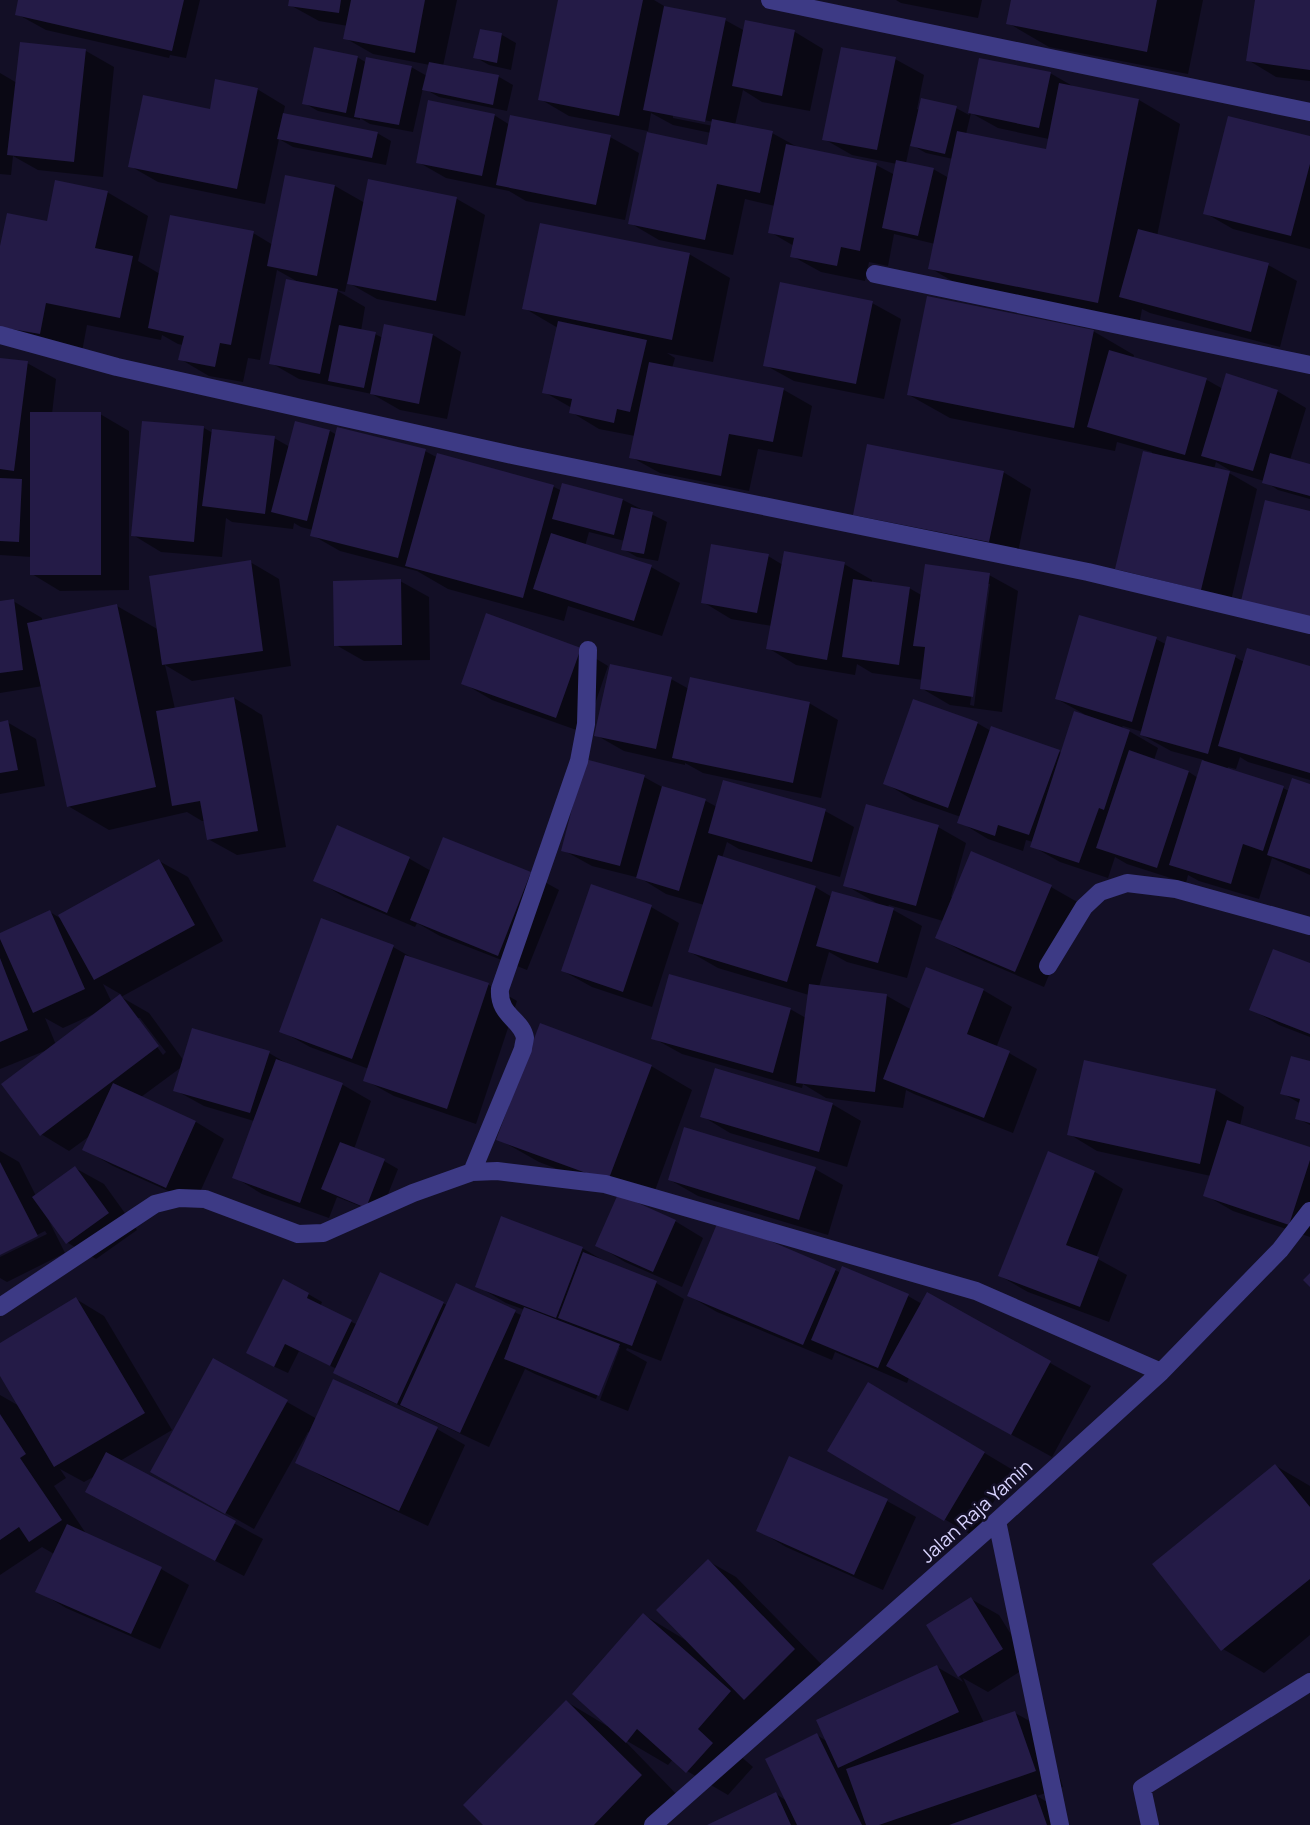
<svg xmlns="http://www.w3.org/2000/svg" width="1310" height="1825" viewBox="0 0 1310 1825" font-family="Manrope,sans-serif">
<rect width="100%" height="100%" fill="#130f26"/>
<path fill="#0007" fill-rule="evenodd" d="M20 0H200L186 58 170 55 169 58 46 30 17 14Z
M291 0H457L443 66 499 77 513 85 507 111 439 97 423 88 413 132 370 124 360 118V120L318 111 304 103 357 57 367 63 411 67 427 76 430 65 373 54 345 38 348 26 319 21 290 5Z
M560 0H654L669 9 725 20 745 31 747 23 795 32 823 49 810 111 762 102 743 90 735 125 772 133 801 149 876 165 895 175 897 164 852 155 824 139 895 59 924 75 917 109 920 110 956 108 969 115 981 60 1050 73 1076 88 1139 100 1180 124 1157 236 1268 265 1297 281 1280 347 1150 313 1142 309 1139 325 971 292 930 268 935 244 894 234 888 266 869 262 865 281 821 272 792 256 794 246 770 232 775 206 745 199 733 255 659 240 630 223 708 147 711 133 673 125 651 113 648 131 569 116 540 99ZM971 113 998 128 1049 139 1047 151 966 134ZM673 114 714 122 713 126 673 118ZM910 144 926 153 953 159 949 178 933 169 906 163Z
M896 0H982L978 18 901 3Z
M1013 0H1203L1188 74 1049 47 1008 23Z
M1257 0H1310V81L1276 77 1248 60Z
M502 35 516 43 511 70 489 65 475 57Z
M86 51 114 67 103 177 38 170 13 156 11 175 0 174V73L17 83Z
M257 89 285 106 283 115 377 133 391 141 386 165 293 147 279 139 265 204 158 182 130 166 211 111Z
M494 115 510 125 610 137 639 153 625 220 526 201 509 191 446 178 418 162Z
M1310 138V249L1233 229 1205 213Z
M287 177 335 186 365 203 369 181 457 199 485 215 465 316 377 299 347 282 345 292 336 290 365 307 361 331 375 334 383 338 433 335 461 352 447 419 400 410 372 394 299 379 271 363 300 283 277 270 260 360 248 358 243 382 209 376 180 359 183 345 178 344 162 335 161 340 87 325 81 357 0 331V255L48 223 107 192 148 216 138 261 160 274 253 233 273 245Z
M689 254 730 278 713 362 667 353 675 358 672 368 784 390 812 406 802 457 758 449 749 491 660 473 631 457 635 436 599 429 571 412 572 408 544 392 558 328 524 308Z
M872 303 901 319 884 399 794 381 765 365Z
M1093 331 1134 355 1133 358 1207 380 1223 389 1277 391 1306 408 1290 460 1310 466V499L1278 490 1264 481 1231 471 1216 462 1214 469 1229 473 1257 489 1230 605 1145 585 1117 568 1152 452 1117 442 1115 451 950 418 909 395Z
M0 359 27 363 56 379 52 414H100L129 431V590L60 591 32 574V557L0 555Z
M296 423 330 431 337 435 425 451 438 458 439 455 554 487 562 491 563 485 623 500 667 522 658 561 637 557 623 549 625 541 589 532 585 546 651 567 680 583 662 636 568 606 564 621 448 589 417 571 340 551 312 535 313 530 301 527 294 523 293 529 232 522 226 518 222 557 161 552 133 535 204 428 213 433 274 438 290 447Z
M1003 472 1031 489 1017 557 883 530 855 514Z
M768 556 783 565 844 564 872 580V583L909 588 923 596 989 575 1018 591 1002 712 950 705 921 688 923 680 872 673 857 664 855 675 796 665 768 648 772 626 731 619 703 602ZM987 584H990L974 706 970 705Z
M250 562 279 579 291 666 192 681 165 665 175 709 234 698 262 715 286 847 237 855 208 839 205 821H202L187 812 109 830 68 806 43 686 0 693V603L13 601 42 618V622L117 606 159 630Z
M400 581 429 597 430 660 364 661 336 645Z
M1156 639 1167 645 1235 657 1244 662 1310 668V780L1248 762 1240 757 1236 769 1228 767 1227 770 1283 788 1289 791 1310 786V875L1272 858 1259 899 1199 881 1188 875 1186 883 1127 864 1115 857 1108 878 1060 862 1032 846 1033 842 1026 840 1023 851 988 839 960 822 961 817 913 800 885 783 977 723 991 731 1062 753 1084 714 1057 699ZM1123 726 1143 732 1142 735 1171 751 1204 760 1198 778 1189 772 1154 760 1158 748 1122 727Z
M580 649 608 666 585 733 492 700 463 683Z
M671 679 689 689 809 703 838 720 821 798 703 773 685 763V765L624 751 596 735Z
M7 722 36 739 45 786 0 794V724Z
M644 777 664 788 706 801 717 807 825 811 854 827 840 877 739 849 727 842 722 858 815 887 832 897 880 905 845 885 938 827 966 843 951 897 1051 887 1079 903 1044 987 965 953 937 937 943 921 889 905 888 907 922 926 907 978 847 962 829 952 819 987 887 996 912 1010 983 990 1012 1007 996 1048 1009 1053 1037 1069 1013 1133 914 1094 906 1090 903 1108 826 1098 803 1084 802 1088 682 1054 653 1038 790 1009 806 1018 809 995 718 968 690 952 704 905 666 894 640 878 592 866 563 850Z
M338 828 410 859 431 871 444 840 530 874 559 890 527 970 440 936 417 923 415 927 344 897 316 880Z
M159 861 188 877 223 941 121 997 149 1013 184 1061 269 1053 293 1067 343 1085 371 1101 354 1149 384 1161 398 1169 380 1214 337 1197 329 1218 262 1194 234 1177 254 1121 204 1106 175 1090 183 1066 141 1097 196 1122 224 1139 195 1203 113 1166 84 1149 91 1135 69 1151 41 1134 47 1050 0 1069V935L50 912 63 920ZM103 984 122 995 112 1003ZM94 1014 56 1045 45 1018 63 1028ZM136 1018H140L166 1052 163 1055Z
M651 907 679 923 652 1007 592 987 563 971Z
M393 947 418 961 489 985 517 1001 476 1124 394 1096 365 1080 369 1069 310 1047 281 1031Z
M1310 965V1037L1279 1025 1251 1009Z
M1085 1062 1216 1090 1244 1107 1240 1126 1310 1149V1237L1233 1211 1205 1195 1211 1176 1097 1151 1069 1134Z
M1310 1063V1125L1297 1118 1301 1104 1282 1093Z
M651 1066 692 1090 650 1204 539 1162 498 1139Z
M832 1104 861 1121 847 1167 730 1133 702 1116Z
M0 1151 19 1162 36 1196 75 1168 104 1184 137 1230 96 1259 68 1243 51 1220 49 1221 65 1253 7 1282 0 1278V1257L47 1234 45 1231 0 1253Z
M1049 1154 1095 1172 1123 1189 1096 1258 1127 1275 1109 1322 1028 1292 1000 1276Z
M815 1169 843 1185 828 1235 698 1196 670 1180Z
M675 1221 703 1238 682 1287 625 1262 597 1245Z
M582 1248 611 1265 656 1283 684 1299 661 1361 627 1348 626 1350 647 1362 628 1411 600 1400 620 1347H616L596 1399 535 1374 525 1369 489 1447 364 1389 336 1373 337 1369 299 1351 288 1373 262 1361 308 1294 322 1302 320 1307 358 1325 443 1303 448 1306 457 1285 523 1316 525 1310 506 1303 477 1286Z
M843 1268 908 1296 922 1304 928 1294 1091 1386 1052 1457 909 1378 907 1383 835 1352 832 1360 717 1312 689 1296 835 1270 841 1273Z
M76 1299 104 1316 172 1430 120 1461 263 1539 244 1576 115 1508 95 1476 84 1482 60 1469 66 1478 54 1486 87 1535 161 1569 189 1585 160 1649 66 1608 38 1591 54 1554 42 1547 0 1575V1395L21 1407 0 1372V1345Z
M334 1381 437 1429 465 1445 428 1526 325 1478 297 1462 310 1433 308 1432 254 1529 152 1471 287 1402 317 1419Z
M897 1401 1013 1470 973 1536 829 1451Z
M790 1458 887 1501 916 1517 883 1590 786 1547 758 1530Z
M1276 1466 1310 1486V1635L1264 1673 1223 1649Z
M708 1561 736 1577 823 1666 738 1754 753 1767 728 1795 687 1771 673 1759 668 1765 622 1738 682 1800 657 1825H486L567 1702 607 1726 644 1615 687 1641Z
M971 1599 999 1615 1030 1665 988 1692 963 1678 984 1723 1015 1713 1044 1729 1063 1787 1037 1796 1064 1812 1069 1825H711L776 1794 787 1801 817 1735 828 1742 937 1667 963 1682 928 1626Z"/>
<path fill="#241b47" d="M18 0H184L172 51 15 15Z
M289 0H341L339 13 288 6Z
M351 0H425L415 53 343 39Z
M558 0H643L619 116 538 100Z
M1011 0H1157L1147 52 1006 24Z
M1255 0H1310V70L1246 61Z
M664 6 726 18 705 122 643 110Z
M745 20 795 30 782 96 732 86Z
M480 29 502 33 497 63 473 58Z
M20 42 86 49 74 162 7 155Z
M314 47 358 56 346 113 302 104Z
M841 47 896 57 877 150 822 140Z
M366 57 412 66 399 125 354 117Z
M979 58 1051 72 1039 128 968 113Z
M429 62 499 75 493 105 422 90Z
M215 79 258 88 237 189 128 167 143 95 210 109Z
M1059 83 1139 99 1098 303 928 269 957 131 1046 149Z
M921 98 957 106 945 154 910 146Z
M428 100 495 114 482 176 416 163Z
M283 113 378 132 372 158 277 139Z
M510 115 611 135 596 205 496 185Z
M1228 116 1310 136V164L1291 236 1203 214Z
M712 119 773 131 760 193 717 184 705 240 628 224 647 132 707 145Z
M786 144 877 163 860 251 841 247 837 266 790 257 794 238 768 233Z
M896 160 934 168 918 236 882 228Z
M285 175 335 185 317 276 267 266Z
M368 179 457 197 436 301 347 284Z
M55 180 108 191 95 248 133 256 120 318 46 303 40 334 0 327V246L7 213 47 221Z
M170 215 254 231 231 345 220 343 215 367 178 360 184 336 148 328Z
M540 223 690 253 672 340 522 309Z
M1138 229 1269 263 1251 332 1119 297Z
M286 279 338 289 320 374 269 364Z
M780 282 873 301 856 384 763 366Z
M927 296 1094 330 1074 428 907 395Z
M558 321 647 340 630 412 617 409 614 423 569 413 572 399 542 393Z
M384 324 433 334 419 404 370 394Z
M339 325 376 332 364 388 328 381Z
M1109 350 1207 378 1185 455 1087 427Z
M0 358 28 361 14 471 0 469Z
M649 362 784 388 773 442 729 434 721 476 629 458Z
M1226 373 1278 390 1253 471 1201 456Z
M30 412H101V575H30Z
M142 421 204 426 194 542 131 536Z
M295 421 330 430 307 521 271 512Z
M337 427 426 449 398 558 310 536Z
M212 429 275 436 265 514 202 506Z
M867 444 1004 471 989 542 853 515Z
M1143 451 1230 471 1201 590 1115 569Z
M437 453 554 485 523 598 405 566Z
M1270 453 1310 464V496L1262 483Z
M0 478 22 479 19 542 0 541Z
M562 483 623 499 614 535 552 519Z
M1265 500 1310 511V621L1240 605Z
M631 507 653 512 644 554 621 550Z
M551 533 652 565 634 621 533 589Z
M711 544 769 554 757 613 701 603Z
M784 551 845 562 827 660 766 649Z
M251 560 263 651 162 665 149 576Z
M925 564 990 573 973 697 920 689 925 647 913 646Z
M401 579 402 645 334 646 333 581Z
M853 579 910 587 899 665 842 657Z
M14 599 23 670 0 673V601Z
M117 604 156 787 67 807 27 623Z
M486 613 581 648 556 718 461 684Z
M1079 615 1157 637 1132 722 1055 699Z
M1167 636 1236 655 1208 754 1140 735Z
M1247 648 1310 666V773L1218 746Z
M610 664 672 677 656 749 594 736Z
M690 677 810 702 793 783 672 758Z
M234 697 258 831 207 840 200 801 172 806 156 711Z
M913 699 978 722 948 808 883 784Z
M1074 711 1130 730 1104 810 1099 808 1079 863 1030 847Z
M8 720 18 770 0 773V722Z
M991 726 1060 750 1029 835 998 825 995 836 957 823Z
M1129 750 1189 771 1157 868 1096 848Z
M585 759 645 775 620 866 561 851Z
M1202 760 1284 786 1263 851 1243 844 1231 884 1169 865Z
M1292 778 1310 784V869L1267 855Z
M723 780 826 809 812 862 708 833Z
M662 786 706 799 679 891 636 878Z
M866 804 939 825 916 906 843 886Z
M337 825 410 857 387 913 313 881Z
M443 837 531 872 498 956 410 920Z
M971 851 1052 885 1015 972 935 938Z
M718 855 816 886 787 982 688 952Z
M159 859 195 925 94 980 58 915Z
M591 884 652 905 623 992 561 971Z
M832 891 894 908 878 963 816 946Z
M50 910 85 989 33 1013 0 939V933Z
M321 918 394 945 352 1059 279 1032Z
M1273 949 1310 963V1034L1249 1010Z
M405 955 489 983 447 1109 363 1081Z
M0 958 28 1030 0 1042Z
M926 967 984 989 967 1034 1010 1051 984 1118 883 1079Z
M669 974 791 1008 773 1073 651 1039Z
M809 984 887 994 875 1092 796 1083Z
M120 994 159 1046 40 1136 1 1084Z
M540 1023 652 1065 608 1181 496 1140Z
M192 1028 270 1051 250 1113 173 1091Z
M1291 1056 1310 1061V1123L1295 1119 1300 1099 1280 1094Z
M276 1059 343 1083 300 1203 232 1178Z
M1084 1060 1216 1089 1200 1164 1067 1135Z
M715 1068 833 1103 819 1152 700 1117Z
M113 1083 196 1121 166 1188 82 1150Z
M1227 1120 1310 1147V1160L1289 1225 1203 1196Z
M684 1127 816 1167 799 1220 668 1180Z
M340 1142 385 1159 366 1208 321 1189Z
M1048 1151 1095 1171 1066 1245 1099 1257 1080 1307 998 1276Z
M0 1162 38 1236 0 1255Z
M75 1166 109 1213 66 1244 32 1197Z
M618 1194 676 1220 653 1272 595 1246Z
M501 1216 583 1247 556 1318 475 1287Z
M719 1219 836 1269 803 1345 687 1296Z
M583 1252 657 1281 632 1346 558 1318Z
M842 1266 909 1294 878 1368 811 1340Z
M380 1272 444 1302 397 1404 333 1373Z
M1310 1273V1287L1303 1280Z
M283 1279 309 1293 307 1298 352 1320 330 1366 285 1344 274 1367 246 1353Z
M456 1283 516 1310 460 1433 400 1405Z
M927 1292 1051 1361 1011 1435 886 1366Z
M76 1297 145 1413 54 1467 0 1376V1343Z
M524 1307 620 1344 599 1396 504 1359Z
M213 1358 288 1400 225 1514 150 1472Z
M333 1379 438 1427 399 1511 295 1463Z
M868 1382 985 1452 944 1521 827 1451Z
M0 1414 26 1454 20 1458 62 1520 29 1542 19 1527 0 1540Z
M106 1452 236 1521 215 1561 85 1492Z
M789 1456 888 1499 854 1575 756 1531Z
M1275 1464 1310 1507V1579L1221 1651 1152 1564Z
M67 1524 162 1567 131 1634 35 1592Z
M708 1559 795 1649 744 1700 656 1610Z
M971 1597 1003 1649 958 1677 926 1625Z
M643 1613 731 1691 698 1729 713 1743 686 1773 637 1729 626 1743 572 1694Z
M937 1665 959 1712 838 1768 816 1720Z
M566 1700 642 1775 594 1825H483L463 1805Z
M1015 1711 1036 1771 879 1825H866L846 1769Z
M817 1733 862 1825H797L765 1759Z
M776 1792 791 1825H707Z
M1036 1794 1047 1825H949Z"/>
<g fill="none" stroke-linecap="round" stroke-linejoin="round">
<path stroke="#3d3a85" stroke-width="18" d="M770 0 1310 112
M875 274 1310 365
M0 335 117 367 517 456 1088 572 1310 625
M1048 966 1084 907 1100 892 1127 883 1176 889 1310 926
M472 1172 523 1049C523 1047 525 1039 525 1038 522 1019 498 1016 500 989L579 761 586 724 588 650
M0 1307 155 1204 179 1198 205 1199 298 1234 323 1233 413 1193 472 1172 497 1171 605 1184 976 1291 1161 1372
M997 1521 1060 1825
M653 1825 997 1521 1161 1372 1280 1250 1310 1211
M1150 1825 1142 1788 1310 1682"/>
</g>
<g text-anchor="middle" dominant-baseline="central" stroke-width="5" stroke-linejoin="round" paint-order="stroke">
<g font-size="19" fill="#d9d4ff" stroke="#130f26">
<text transform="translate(976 1511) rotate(-42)">Jalan Raja Yamin</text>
</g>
</g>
</svg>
